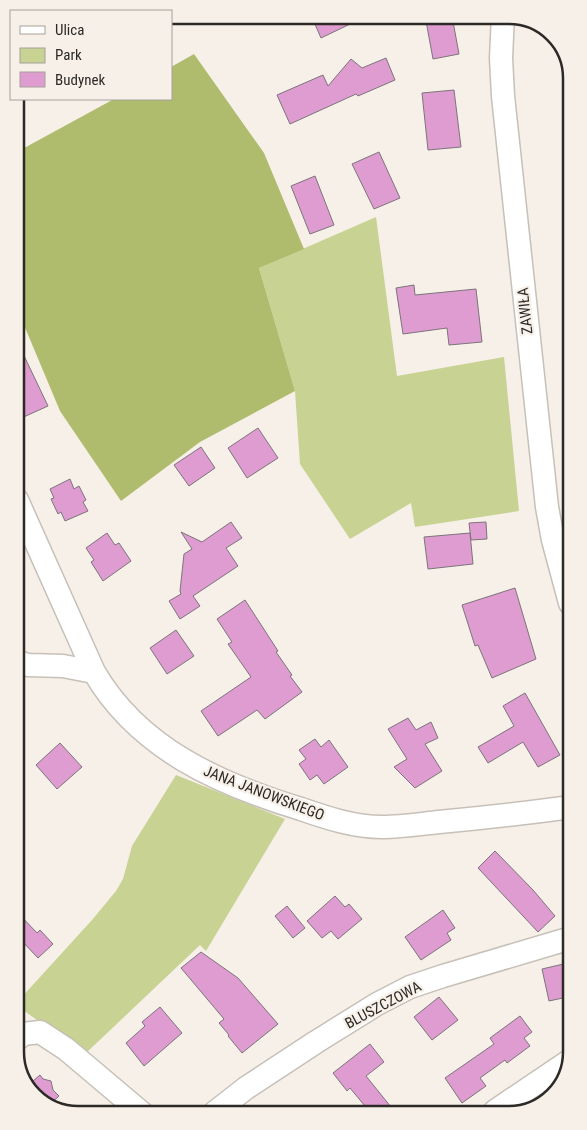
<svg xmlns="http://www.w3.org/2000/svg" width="587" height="1130" viewBox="0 0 587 1130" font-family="'Roboto Condensed',sans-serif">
<rect width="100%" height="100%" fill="#f6f0e8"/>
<path fill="#c8d292" d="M376 217 397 376 504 357 519 511 415 527 411 503 350 539 300 464 295 391 259 268Z
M176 775 285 819 206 951 200 945 85 1054 20 1008V999L92 920 116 891 123 879 132 846Z"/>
<path fill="#b0bc6d" d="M194 54 264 153 304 249 259 268 295 391 200 442 121 501 60 411 16 306V206L20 203 16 196 15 153 114 99H171V67Z"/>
<path fill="#de9cd1" stroke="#7c747a" d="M311 15H369L321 38Z
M452 16 459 54 433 59 426 21Z
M386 58 395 80 358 96 356 94 290 124 277 95 323 75 328 86 351 59 362 68Z
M454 90 461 147 428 150 422 93Z
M379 152 400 198 374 209 352 164Z
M315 176 334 225 310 234 291 186Z
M414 285 415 295 476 289 482 342 449 345 447 328 403 334 396 288Z
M16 339 48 406 17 420V394Z
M258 428 278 458 247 478 228 448Z
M201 447 215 468 189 486 174 465Z
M70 479 74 489 79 486 86 500 83 502 88 511 65 521 61 512 58 514 51 499 54 498 50 489Z
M231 522 242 538 226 548 238 566 193 596 200 606 180 619 169 601 181 594 180 591 184 554 192 549 181 532 202 542Z
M486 522 487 539 471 540 469 523Z
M107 533 115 545 119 543 131 561 103 581 91 562 94 560 86 548Z
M470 533 473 564 428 569 424 537Z
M515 588 536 659 492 678 478 645 475 646 462 605Z
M245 600 278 651 276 652 292 675 290 676 302 692 265 719 257 710 218 736 201 711 251 677 228 644 232 642 217 619Z
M176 630 194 656 167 674 150 648Z
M525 693 560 755 538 767 523 742 488 763 478 747 514 726 503 706Z
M408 718 416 730 431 722 438 738 425 744 442 771 415 788 394 767 407 759 388 729Z
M315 739 321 747 329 740 348 767 324 784 317 775 310 780 299 764 306 759 299 750Z
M60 743 82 767 57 789 36 765Z
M495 851 533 890 555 916 538 932 478 868Z
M335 896 345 907 349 904 362 919 338 939 331 931 322 938 307 921Z
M287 906 305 928 293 938 275 916Z
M443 910 455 928 447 933 451 940 421 960 405 937Z
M19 914 37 933 40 930 53 944 38 958 19 938Z
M201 952 238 978 278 1024 242 1053 228 1036 229 1035 219 1023 224 1019 181 968Z
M572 962V996L549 1001 542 969Z
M439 997 458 1020 432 1040 414 1017Z
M160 1007 182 1033 144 1066 126 1043 145 1026 142 1022Z
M520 1016 532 1032 524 1038 530 1046 507 1063 505 1060 480 1078 486 1086 462 1103 445 1078 494 1044 490 1038Z
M370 1044 384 1062 366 1076 395 1112H370L350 1088 347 1091 333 1073Z
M40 1075 43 1079 51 1081 53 1090 59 1096 48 1106 43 1104 27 1086Z"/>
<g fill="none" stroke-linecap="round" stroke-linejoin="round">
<defs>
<path id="minor" d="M503 15 501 58 503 96 547 507 553 540 570 603
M17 500 94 672C139 749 219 784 301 809 327 818 354 827 382 827 401 827 420 824 439 822 483 818 527 813 571 807
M18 662 28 665 63 666 94 672
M20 1037 23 1034 40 1032 66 1049 143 1114
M495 1111 569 1061
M214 1113 246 1088 316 1042 377 1004 410 987 443 976 571 938"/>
</defs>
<use href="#minor" stroke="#c6c0b8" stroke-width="25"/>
<use href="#minor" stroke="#fff" stroke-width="22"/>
</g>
<g text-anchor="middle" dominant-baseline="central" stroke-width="4.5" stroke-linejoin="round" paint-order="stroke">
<g font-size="15" fill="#2c2926" stroke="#f6f0e8">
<text transform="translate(525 311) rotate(-96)">ZAWIŁA</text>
<text transform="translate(264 793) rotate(21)">JANA JANOWSKIEGO</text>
<text transform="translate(383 1005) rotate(-28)">BLUSZCZOWA</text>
</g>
</g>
<path d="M0 0H587V1130H0ZM78 24H509A54 54 0 0 1 563 78V1052A54 54 0 0 1 509 1106H78A54 54 0 0 1 24 1052V78A54 54 0 0 1 78 24Z" fill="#f6f0e8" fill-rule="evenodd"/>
<path fill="none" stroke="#2c2926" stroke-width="2.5" d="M78 24H509A54 54 0 0 1 563 78V1052A54 54 0 0 1 509 1106H78A54 54 0 0 1 24 1052V78A54 54 0 0 1 78 24Z"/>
<rect x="10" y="10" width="162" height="90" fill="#f6f0e8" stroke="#a5a09a"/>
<rect x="20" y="26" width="25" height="8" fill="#ffffff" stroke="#a5a09a"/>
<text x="55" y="35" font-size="15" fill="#2c2926">Ulica</text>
<rect x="20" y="48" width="25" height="15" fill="#c8d292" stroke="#a5a09a"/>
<text x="55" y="60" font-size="15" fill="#2c2926">Park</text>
<rect x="20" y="72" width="25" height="15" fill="#de9cd1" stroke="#a5a09a"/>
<text x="55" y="85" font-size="15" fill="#2c2926">Budynek</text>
</svg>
